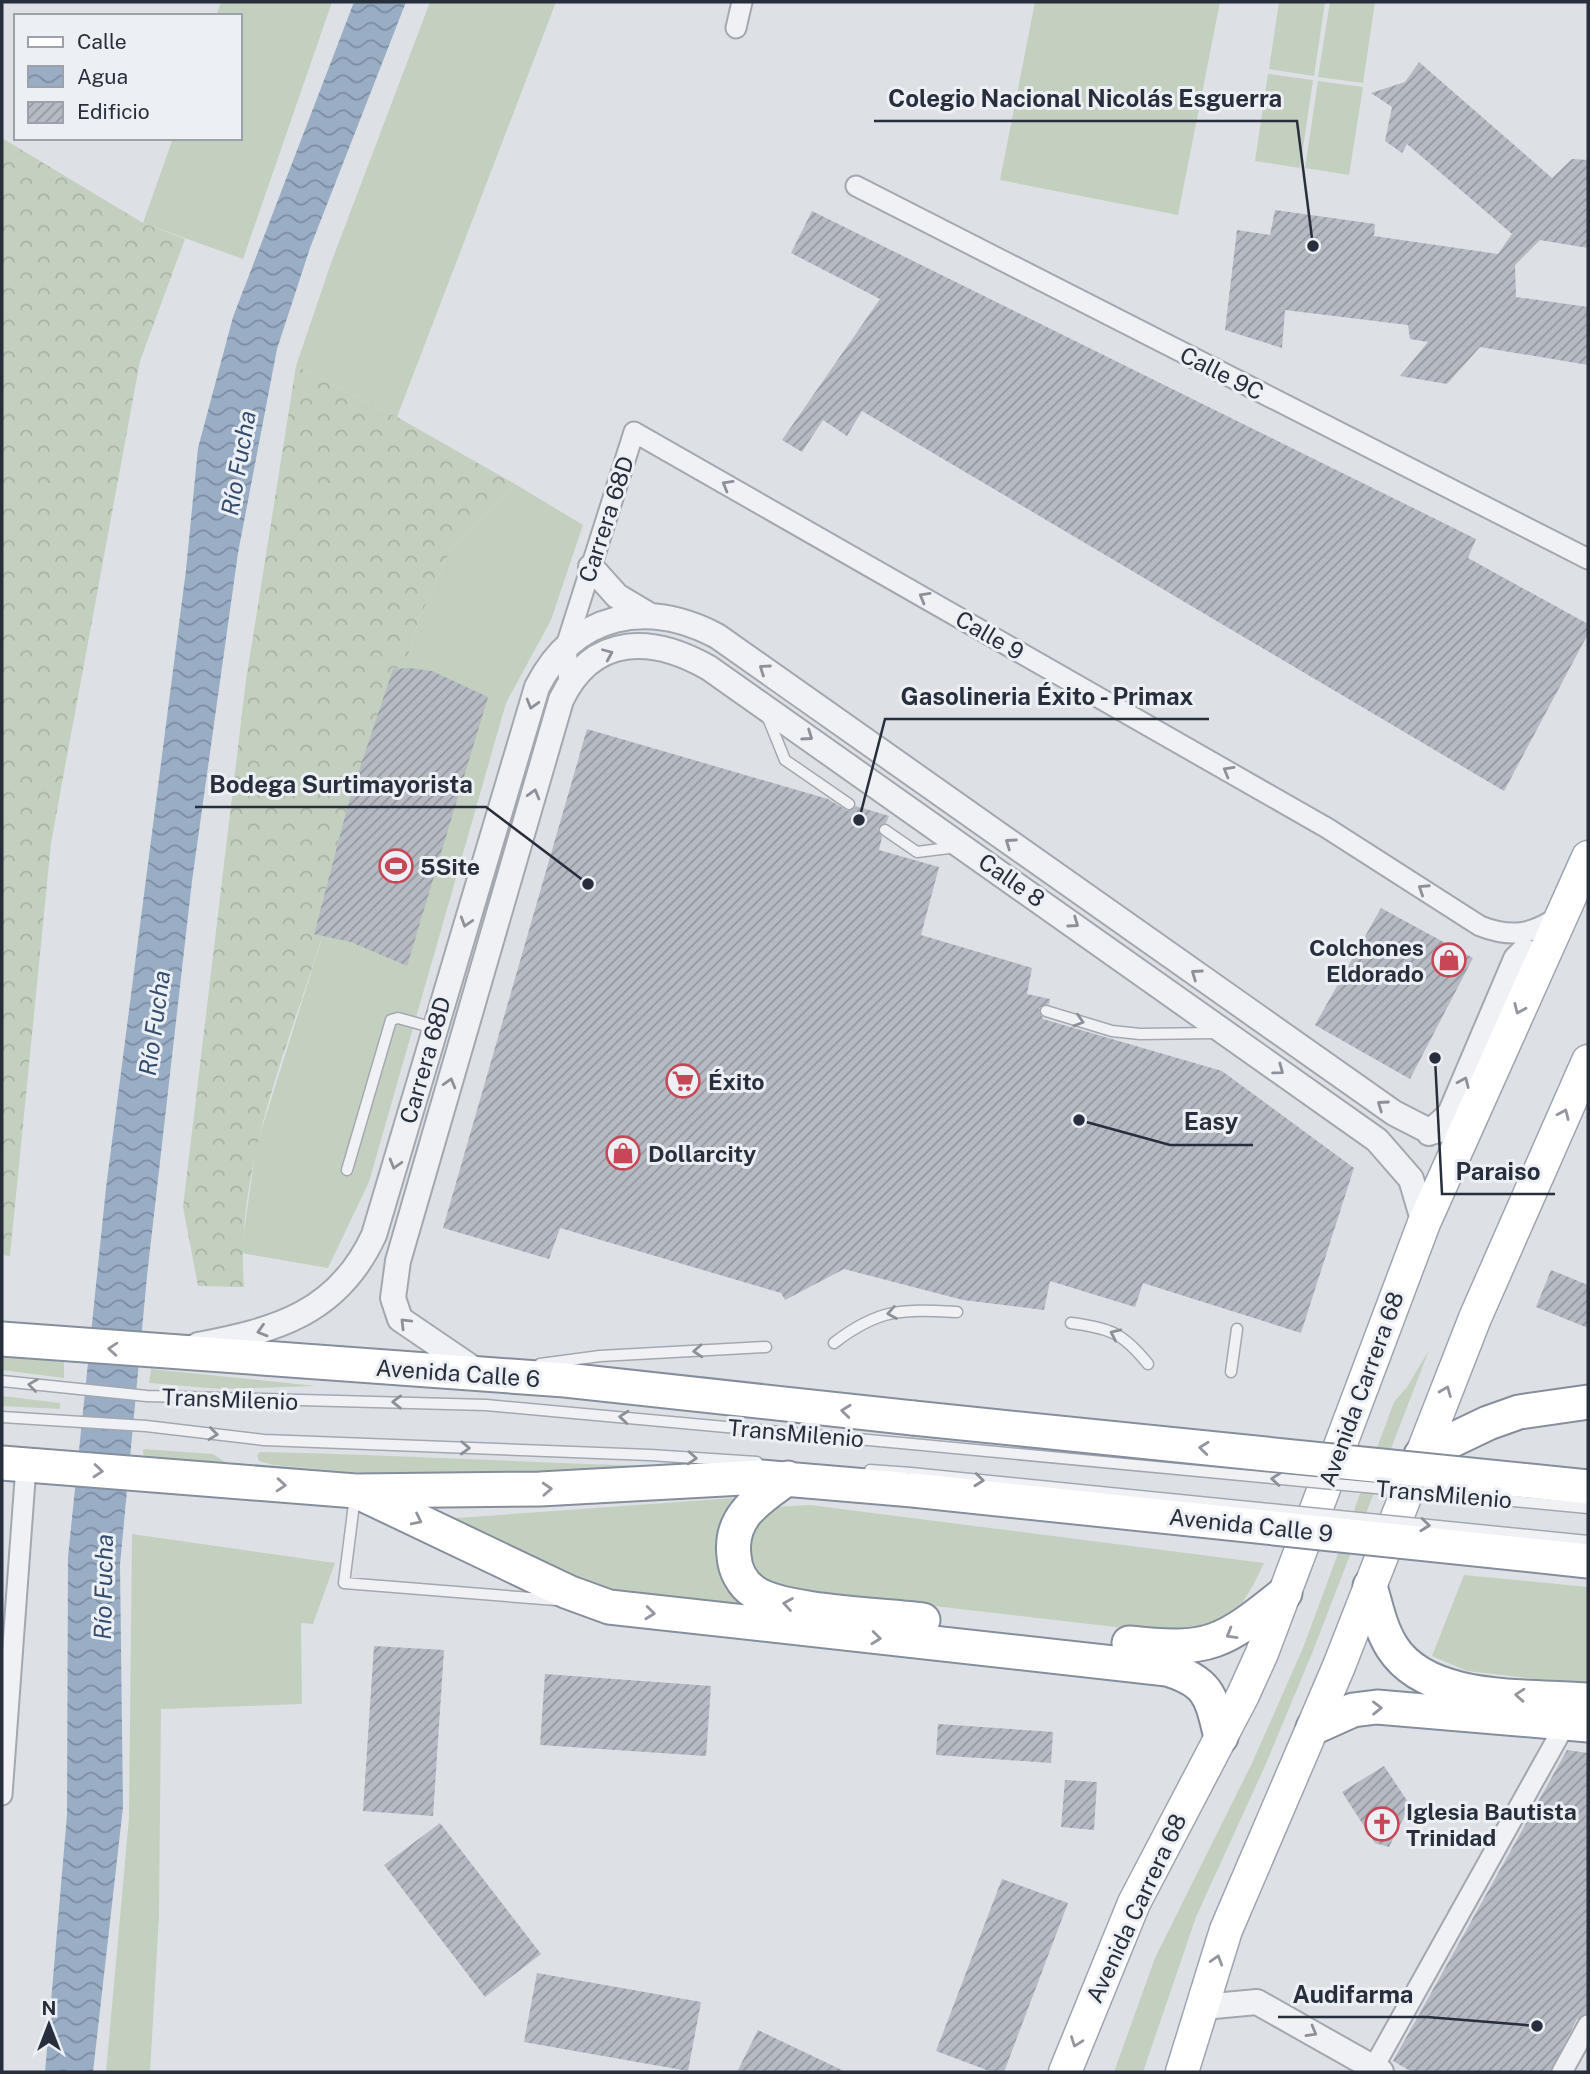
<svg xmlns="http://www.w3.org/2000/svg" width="1590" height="2074" viewBox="0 0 1590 2074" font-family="'Public Sans',sans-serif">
<defs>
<pattern id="forest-crowns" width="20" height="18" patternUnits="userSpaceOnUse" patternTransform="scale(1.75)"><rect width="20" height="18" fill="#c3d0bf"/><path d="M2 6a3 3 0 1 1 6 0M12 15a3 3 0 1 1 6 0" fill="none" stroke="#a8b3a5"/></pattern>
<pattern id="water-waves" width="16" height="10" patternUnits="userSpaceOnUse" patternTransform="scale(1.75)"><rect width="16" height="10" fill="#99adc5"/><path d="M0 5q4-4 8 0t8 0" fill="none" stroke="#7d8da1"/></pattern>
<pattern id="building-hatch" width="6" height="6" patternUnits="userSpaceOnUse" patternTransform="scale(1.75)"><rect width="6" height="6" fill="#b5bac3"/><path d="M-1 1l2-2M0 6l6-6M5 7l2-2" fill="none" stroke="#9398a0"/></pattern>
</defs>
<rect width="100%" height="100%" fill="#dde1e6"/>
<path fill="#c3d0bf" d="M221 2H332L243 259 143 223 173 138H240V16H216Z
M430 2H556L397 417 296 366 331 263Z
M1035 2H1220L1178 215 1000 180Z
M1279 2H1325L1314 76 1269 69Z
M1330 2H1375L1363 83 1318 77Z
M1268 74 1313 80 1300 168 1255 161Z
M1318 81 1363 87 1349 175 1305 168Z
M515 484 583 525 551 620 506 703 369 1182 328 1268 241 1253 256 1147 322 938 314 934 350 797 393 669 404 668 419 619 451 548Z
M1429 1350 1313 1651 1265 1766 1196 1917 1143 2072H1114L1155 1958 1252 1763 1303 1648 1394 1402 1407 1387Z
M2 1356 64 1362V1378L2 1370Z
M151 1369 316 1386 221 1389 149 1383Z
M2 1396 60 1403V1409L2 1406Z
M143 1449 213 1454 234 1468 144 1460Z
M260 1452C414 1455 568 1465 722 1468L455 1481 274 1465 259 1461 257 1455Z
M734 1498C702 1549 731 1568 758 1613L605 1591 518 1548 443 1519Z
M810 1505 1264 1563C1254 1585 1236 1621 1211 1630 1203 1633 1192 1634 1184 1635L780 1588C745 1574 749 1563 748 1529L774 1507Z
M132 1534 335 1563 313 1624 301 1623 302 1704 161 1709 159 1916 150 2072H106L129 1818Z
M1464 1575 1588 1587V1685L1467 1671 1432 1656Z"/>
<path fill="url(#forest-crowns)" d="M2 138 143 223 185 239 140 361 51 843 10 1256 2 1255Z
M296 366 397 417 515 484 451 548 419 619 404 668 393 669 350 797 314 933 322 937C287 1050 235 1168 244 1287L198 1286 183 1207 246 680Z"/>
<path fill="url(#water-waves)" d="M354 2H406L310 248 277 349 238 553 192 881 147 1276 120 1565 123 1807 93 2072H45L67 1815 68 1557 106 1188 186 570 198 448 233 317Z"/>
<path fill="url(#building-hatch)" d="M1419 62 1552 178 1572 159 1588 160V248L1540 240 1515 265 1516 297 1588 307V365L1480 347 1447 384 1400 376 1428 342 1410 339 1408 325 1285 310 1282 348 1225 330 1237 230 1270 235 1275 210 1375 224 1374 236 1498 254 1512 234 1407 144 1402 153 1385 141 1392 107 1371 93 1405 82Z
M812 211 1476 539 1468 558 1588 624V634L1504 791 862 411 847 436 823 420 802 452 782 440 880 299 791 253Z
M410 668 432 671 488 697 407 966 351 942 314 934 350 797 393 669Z
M587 729 828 799 848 811 856 806 889 816 886 823 878 829 882 837 879 850 939 867 921 935 1032 968 1027 994 1050 999 1049 1004 1039 1008 1043 1019 1222 1071 1354 1168 1301 1333 1143 1283 1135 1307 1050 1281 1044 1310 963 1300 844 1269 785 1300 781 1293 560 1228 549 1259 443 1228Z
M1381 908 1473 958 1410 1079 1315 1025Z
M1551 1270 1588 1285V1328L1536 1307Z
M374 1646 444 1650 433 1816 363 1811Z
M545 1674 711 1686 706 1756 540 1745Z
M938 1724 1053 1732 1051 1763 936 1755Z
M1567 1750 1588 1753V2013L1577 2019 1550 2072H1412L1393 2061Z
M1384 1766 1410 1805 1389 1847 1375 1843 1342 1792Z
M1065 1780 1097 1782 1094 1830 1061 1827Z
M440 1823 541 1954 485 1997 384 1865Z
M1002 1879 1068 1903 1004 2072H992L936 2051Z
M537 1973 701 2002 688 2071 524 2042Z
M758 2030 846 2072H737Z"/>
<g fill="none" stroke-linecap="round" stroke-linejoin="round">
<defs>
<path id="service" d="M768 718 785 760 849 804
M885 830 917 852 957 847
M1046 1011 1112 1031 1140 1034 1214 1033
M347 1170 391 1020 398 1018 434 1028
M1071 1323C1110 1328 1123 1333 1148 1364
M834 1343C879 1308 903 1309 957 1312
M540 1364 600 1356 766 1347
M1231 1372 1237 1329
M2 1381 147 1396 486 1405 912 1444
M2 1417 146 1426 264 1440 650 1455 757 1462
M870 1470 911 1473
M355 1496 344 1583 556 1600"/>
<path id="minor" d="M736 28 742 2
M856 186 1588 559
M569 683 566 646 634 432 1327 828 1480 926C1511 938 1532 935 1559 916
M2 1795 26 1466
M1371 2072 1566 1723
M1562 2072 1588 2025"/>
<path id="tertiary" d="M591 567 617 596 649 615
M1429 1133 1450 1114 1516 959 1524 951 1537 957V969
M198 1345C277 1330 338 1313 374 1235L537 687C575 613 647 599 717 636L1394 1113 1431 1132 1468 1123
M478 1372 400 1319 393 1298 398 1261 561 700C593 633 653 636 709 668L1377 1140 1411 1179 1424 1223
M1203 2007 1257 2002 1381 2072"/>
<path id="primary" d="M1065 2072 1134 1903 1243 1695 1262 1653 1424 1223 1588 857
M1182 2072 1226 1930 1339 1666 1475 1318 1588 1061"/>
<path id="trunk" d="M2 1339 565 1380 913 1418
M1421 1455 1488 1423 1519 1412 1588 1402
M2 1463 356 1491 540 1489 761 1477 913 1490
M788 1478C759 1499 729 1516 734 1556 735 1570 742 1584 754 1592 782 1612 885 1615 923 1620
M356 1491 568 1592 609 1607 1167 1669C1210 1682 1211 1697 1221 1737
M1370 1586C1376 1606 1380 1628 1392 1647 1428 1704 1528 1695 1588 1700
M1129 1643C1210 1652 1223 1643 1285 1593
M1313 1728 1353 1710 1377 1707 1588 1725"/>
</defs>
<use href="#service" stroke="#a3a8b0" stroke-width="13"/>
<use href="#minor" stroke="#a3a8b0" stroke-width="23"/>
<use href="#tertiary" stroke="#a3a8b0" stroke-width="28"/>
<use href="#primary" stroke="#9da5b1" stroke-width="35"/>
<use href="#trunk" stroke="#858e9c" stroke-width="37"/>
<use href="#service" stroke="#f0f1f5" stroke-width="10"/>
<use href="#minor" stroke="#f0f1f5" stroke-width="19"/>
<use href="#tertiary" stroke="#f0f1f5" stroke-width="24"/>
<use href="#primary" stroke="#fff" stroke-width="32"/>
<use href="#trunk" stroke="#fff" stroke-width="33"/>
<defs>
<path id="service-bridge" d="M912 1444 1588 1508
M911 1473 1588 1541"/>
<path id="trunk-bridge" d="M913 1418 1588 1487
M913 1490 1588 1561"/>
</defs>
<use href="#service-bridge" stroke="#a3a8b0" stroke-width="13" stroke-linecap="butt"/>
<use href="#trunk-bridge" stroke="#858e9c" stroke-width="37" stroke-linecap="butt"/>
<use href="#service-bridge" stroke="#f0f1f5" stroke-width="10"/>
<use href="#trunk-bridge" stroke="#fff" stroke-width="33"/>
</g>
<defs><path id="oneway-chevron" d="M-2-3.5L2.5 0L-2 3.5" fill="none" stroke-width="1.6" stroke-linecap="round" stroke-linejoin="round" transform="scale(1.75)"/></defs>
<g stroke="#8c9098">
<use href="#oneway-chevron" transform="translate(727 485) rotate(-150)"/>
<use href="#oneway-chevron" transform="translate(924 597) rotate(-150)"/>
<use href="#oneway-chevron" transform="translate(608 654) rotate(-23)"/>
<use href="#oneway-chevron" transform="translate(764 669) rotate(-145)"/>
<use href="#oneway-chevron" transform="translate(532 704) rotate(106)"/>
<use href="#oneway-chevron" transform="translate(808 736) rotate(35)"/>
<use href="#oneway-chevron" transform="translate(1228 771) rotate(-150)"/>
<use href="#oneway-chevron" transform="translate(534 794) rotate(-74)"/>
<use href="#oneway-chevron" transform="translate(1010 843) rotate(-145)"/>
<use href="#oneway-chevron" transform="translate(1423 889) rotate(-147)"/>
<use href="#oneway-chevron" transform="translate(466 922) rotate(107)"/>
<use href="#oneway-chevron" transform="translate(1074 923) rotate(35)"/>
<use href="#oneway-chevron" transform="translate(1196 974) rotate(-145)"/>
<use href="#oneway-chevron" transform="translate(1079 1021) rotate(17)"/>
<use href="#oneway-chevron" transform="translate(1279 1070) rotate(36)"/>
<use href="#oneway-chevron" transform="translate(1464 1082) rotate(-67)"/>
<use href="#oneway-chevron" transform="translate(450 1083) rotate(-74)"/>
<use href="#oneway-chevron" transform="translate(1382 1105) rotate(-145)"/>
<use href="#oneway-chevron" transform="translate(395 1164) rotate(106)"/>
<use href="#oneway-chevron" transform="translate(892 1313) rotate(170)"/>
<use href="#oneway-chevron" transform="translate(405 1323) rotate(-135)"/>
<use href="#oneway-chevron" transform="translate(262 1331) rotate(163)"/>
<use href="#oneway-chevron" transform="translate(1115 1334) rotate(-155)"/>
<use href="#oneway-chevron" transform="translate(698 1351) rotate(177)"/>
<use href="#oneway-chevron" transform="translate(33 1385) rotate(-172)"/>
<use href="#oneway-chevron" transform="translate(397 1402) rotate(-179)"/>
<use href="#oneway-chevron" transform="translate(624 1417) rotate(-175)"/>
<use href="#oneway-chevron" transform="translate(213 1434) rotate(7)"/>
<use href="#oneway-chevron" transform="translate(465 1448) rotate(2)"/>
<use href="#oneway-chevron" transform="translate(692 1458) rotate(4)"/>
<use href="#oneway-chevron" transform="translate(1276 1479) rotate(-175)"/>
<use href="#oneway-chevron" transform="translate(979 1480) rotate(6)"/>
<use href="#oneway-chevron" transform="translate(1425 1525) rotate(6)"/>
<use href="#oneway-chevron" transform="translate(1312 2032) rotate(30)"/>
</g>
<g stroke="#93969e">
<use href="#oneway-chevron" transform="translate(1519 1009) rotate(114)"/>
<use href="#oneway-chevron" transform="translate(1564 1114) rotate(-66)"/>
<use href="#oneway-chevron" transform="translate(113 1349) rotate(-176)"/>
<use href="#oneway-chevron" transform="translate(1446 1391) rotate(-68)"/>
<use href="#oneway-chevron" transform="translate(846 1411) rotate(-174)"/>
<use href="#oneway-chevron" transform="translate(1204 1448) rotate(-174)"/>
<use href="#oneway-chevron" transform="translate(98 1471) rotate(5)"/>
<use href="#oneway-chevron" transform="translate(281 1485) rotate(4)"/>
<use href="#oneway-chevron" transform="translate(547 1489) rotate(-3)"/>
<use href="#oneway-chevron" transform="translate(417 1520) rotate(26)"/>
<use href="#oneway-chevron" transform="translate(788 1604) rotate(-171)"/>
<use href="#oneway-chevron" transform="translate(650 1613) rotate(6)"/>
<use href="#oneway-chevron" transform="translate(1231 1634) rotate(150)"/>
<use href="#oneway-chevron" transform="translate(876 1638) rotate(6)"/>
<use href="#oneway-chevron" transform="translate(1520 1695) rotate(-176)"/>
<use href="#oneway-chevron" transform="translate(1377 1708) rotate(-1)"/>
<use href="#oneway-chevron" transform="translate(1217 1960) rotate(-73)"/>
<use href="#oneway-chevron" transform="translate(1076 2042) rotate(110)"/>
</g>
<defs>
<symbol id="stadium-ring" viewBox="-11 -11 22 22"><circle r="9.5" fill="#eceff4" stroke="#c74756" stroke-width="1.5"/><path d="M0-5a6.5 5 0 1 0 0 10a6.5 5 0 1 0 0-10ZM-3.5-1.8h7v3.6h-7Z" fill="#c74756"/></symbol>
<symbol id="shop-ring" viewBox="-11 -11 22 22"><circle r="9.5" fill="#eceff4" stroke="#c74756" stroke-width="1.5"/><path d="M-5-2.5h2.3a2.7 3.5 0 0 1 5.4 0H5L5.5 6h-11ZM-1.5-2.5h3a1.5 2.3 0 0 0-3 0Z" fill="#c74756"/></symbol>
<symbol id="supermarket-ring" viewBox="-11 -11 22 22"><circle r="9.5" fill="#eceff4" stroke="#c74756" stroke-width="1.5"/><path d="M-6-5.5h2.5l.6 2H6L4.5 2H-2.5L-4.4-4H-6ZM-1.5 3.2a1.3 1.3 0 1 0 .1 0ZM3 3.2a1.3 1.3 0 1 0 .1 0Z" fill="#c74756"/></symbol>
<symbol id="church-ring" viewBox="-11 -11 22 22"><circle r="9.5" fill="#eceff4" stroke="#c74756" stroke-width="1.5"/><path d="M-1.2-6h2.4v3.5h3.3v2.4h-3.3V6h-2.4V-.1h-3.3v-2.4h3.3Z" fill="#c74756"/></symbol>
</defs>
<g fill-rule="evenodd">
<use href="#stadium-ring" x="377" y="847" width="38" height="38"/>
<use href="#shop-ring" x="1430" y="941" width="38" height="38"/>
<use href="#supermarket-ring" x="664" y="1062" width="38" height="38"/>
<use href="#shop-ring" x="604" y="1134" width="38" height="38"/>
<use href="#church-ring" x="1363" y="1805" width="38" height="38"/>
</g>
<g text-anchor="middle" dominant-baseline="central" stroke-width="6" stroke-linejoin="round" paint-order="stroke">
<g font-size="23" fill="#272e3c" stroke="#eceff4">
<text transform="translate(1222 373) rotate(27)">Calle 9C</text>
<text transform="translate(606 519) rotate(-72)">Carrera 68D</text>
<text transform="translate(990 635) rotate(30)">Calle 9</text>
<text transform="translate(1012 880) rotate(35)">Calle 8</text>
<text transform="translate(425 1060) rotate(-74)">Carrera 68D</text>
<text transform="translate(458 1373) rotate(4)">Avenida Calle 6</text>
<text transform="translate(1361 1389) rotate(-70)">Avenida Carrera 68</text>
<text transform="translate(230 1399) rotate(2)">TransMilenio</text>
<text transform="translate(796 1433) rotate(5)">TransMilenio</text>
<text transform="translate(1444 1494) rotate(5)">TransMilenio</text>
<text transform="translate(1251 1525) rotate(6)">Avenida Calle 9</text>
<text transform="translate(1136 1908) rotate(-65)">Avenida Carrera 68</text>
</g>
<g font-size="23" font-weight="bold" fill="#272e3c" stroke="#eceff4" text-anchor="start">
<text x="420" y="866">5Site</text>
<text x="1424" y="947" text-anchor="end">Colchones<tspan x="1424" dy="26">Eldorado</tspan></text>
<text x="708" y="1081">Éxito</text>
<text x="648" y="1153">Dollarcity</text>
<text x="1406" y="1811">Iglesia Bautista<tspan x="1406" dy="26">Trinidad</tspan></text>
</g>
<g font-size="24" font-style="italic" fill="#344c6e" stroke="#eceff4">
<text transform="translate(238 463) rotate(-80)">Río Fucha</text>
<text transform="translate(154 1023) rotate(-82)">Río Fucha</text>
<text transform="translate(103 1587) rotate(-89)">Río Fucha</text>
</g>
</g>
<path fill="none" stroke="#272e3c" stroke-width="2.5" d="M1313 246L1297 121H874M859 820L885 719H1209M588 884L486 807H195M1079 1120L1170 1145H1253M1435 1058L1442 1194H1555M1537 2026L1427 2017H1278"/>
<g fill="#272e3c" stroke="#eceff4" stroke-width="2.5">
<circle cx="1313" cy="246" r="7"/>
<circle cx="859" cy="820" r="7"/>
<circle cx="588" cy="884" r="7"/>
<circle cx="1079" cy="1120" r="7"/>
<circle cx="1435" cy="1058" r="7"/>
<circle cx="1537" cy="2026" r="7"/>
</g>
<g font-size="24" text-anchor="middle" font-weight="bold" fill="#272e3c" stroke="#eceff4" stroke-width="6" stroke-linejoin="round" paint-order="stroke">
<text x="1085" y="107">Colegio Nacional Nicolás Esguerra</text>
<text x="1047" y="705">Gasolineria Éxito - Primax</text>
<text x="341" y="793">Bodega Surtimayorista</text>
<text x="1211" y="1130">Easy</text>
<text x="1498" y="1180">Paraiso</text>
<text x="1353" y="2003">Audifarma</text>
</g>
<rect width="1590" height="2074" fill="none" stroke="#272e3c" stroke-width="7"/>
<rect x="14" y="14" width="228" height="126" fill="#eceff4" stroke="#9da2aa" stroke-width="2"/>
<rect x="28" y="37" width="35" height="10" fill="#ffffff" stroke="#9da2aa" stroke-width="2"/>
<text x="77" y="49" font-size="21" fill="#272e3c">Calle</text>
<rect x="28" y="66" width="35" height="21" fill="url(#water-waves)" stroke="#9da2aa" stroke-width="2"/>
<text x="77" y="84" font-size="21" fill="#272e3c">Agua</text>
<rect x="28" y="102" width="35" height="21" fill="url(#building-hatch)" stroke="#9da2aa" stroke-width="2"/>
<text x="77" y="119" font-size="21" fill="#272e3c">Edificio</text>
<g transform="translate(49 2025)" stroke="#eceff4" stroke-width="5" paint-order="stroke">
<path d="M0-5L12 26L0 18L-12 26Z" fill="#272e3c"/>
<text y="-10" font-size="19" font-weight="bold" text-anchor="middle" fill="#272e3c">N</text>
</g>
</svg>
